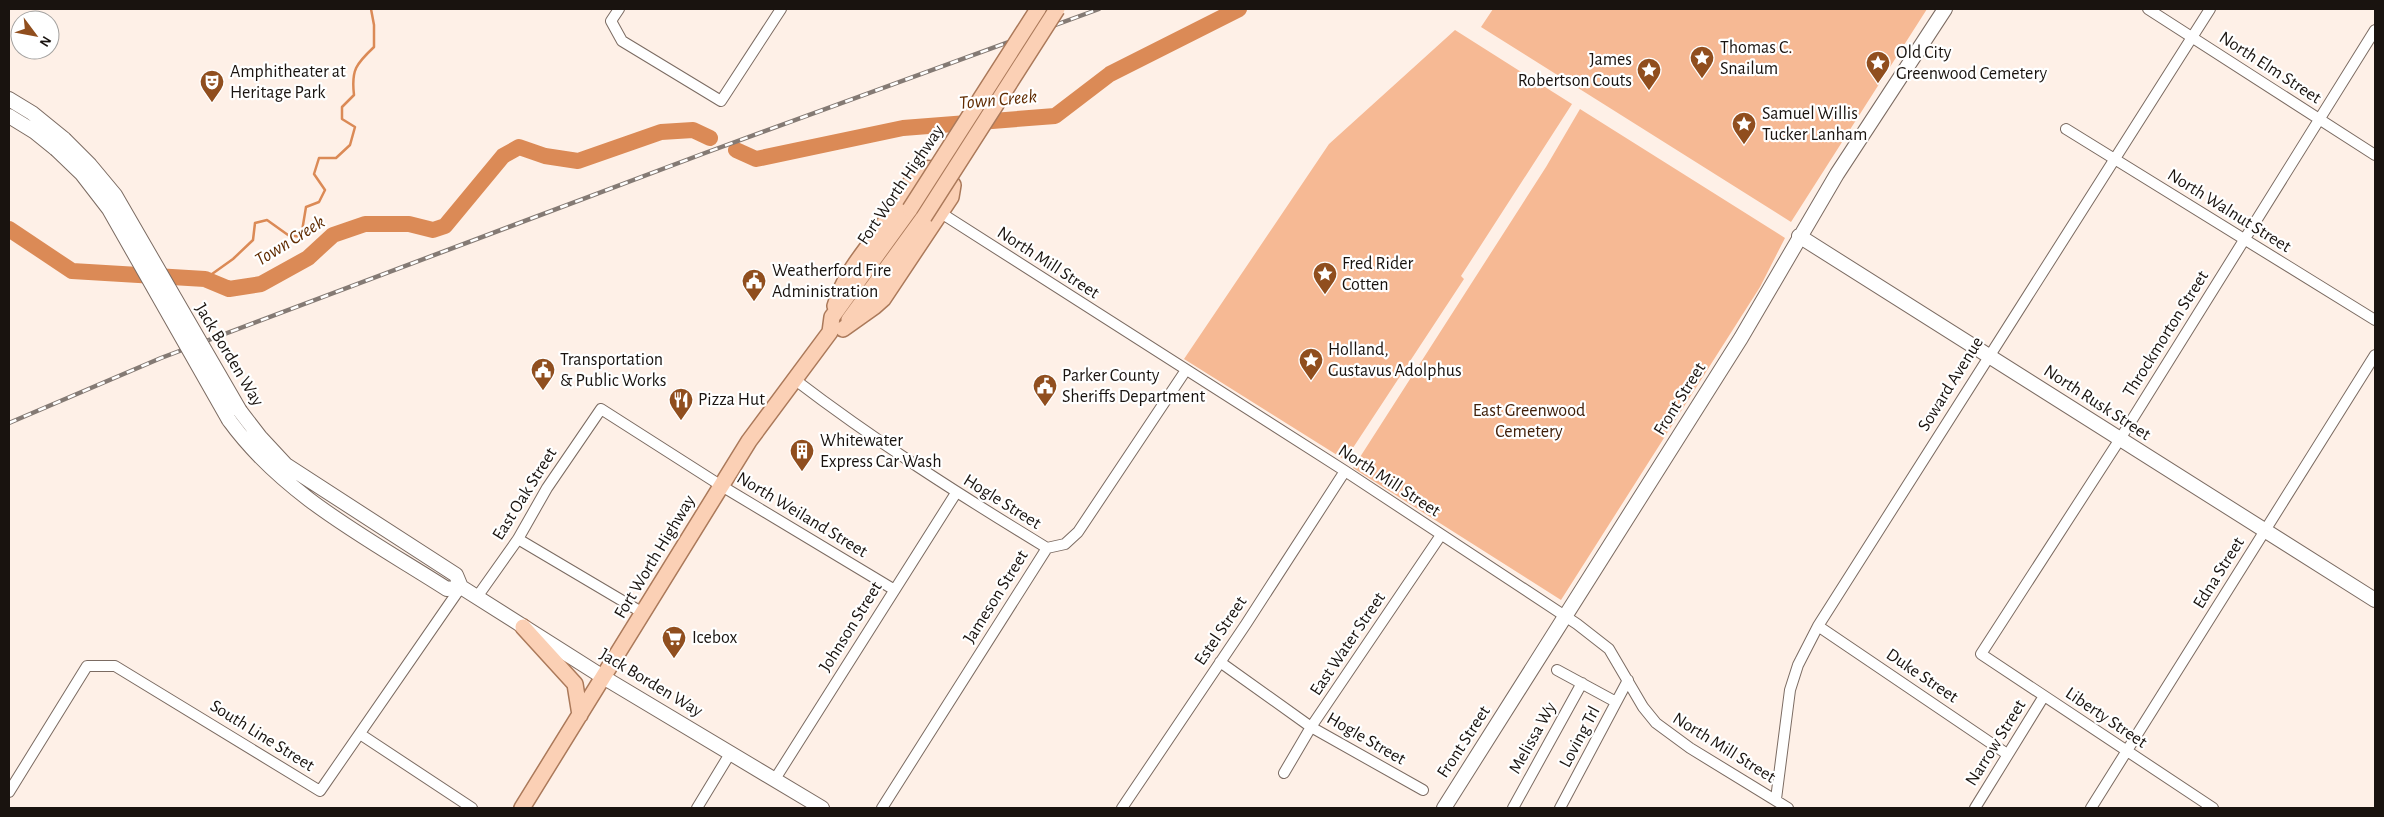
<svg xmlns="http://www.w3.org/2000/svg" width="2384" height="817" viewBox="0 0 2384 817" font-family="'Alegreya Sans',sans-serif">
<rect width="100%" height="100%" fill="#fef0e7"/>
<path fill="#f6b994" d="M1493 9H1927L1791 222 1481 27Z
M1455 30 1572 104 1461 276 1464 279 1345 460 1184 359 1329 144Z
M1580 109 1785 238 1760 287 1561 600 1353 468 1546 167Z"/>
<g fill="none" stroke-linecap="round" stroke-linejoin="round">
<path stroke="#db8a56" stroke-width="2.5" d="M205 279 233 259 253 240 255 223 267 220 288 235 301 237 306 207 319 202 325 190 314 174 319 158H336L350 145 355 127 342 119V107L354 95C351 70 356 64 374 47V25L371 9"/>
<path stroke="#db8a56" stroke-width="16" d="M736 150 756 159 903 128 1055 116 1110 74 1239 9
M9 229 72 271 205 279 229 289 261 284 308 258 333 235 365 224H409L433 230 445 226 503 156 519 147 545 156 578 161 661 132 693 130 710 138"/>
<defs>
<path id="street" d="M619 9 611 21 622 41 721 101 781 9
M2148 9 2375 155
M2066 129 2375 320
M941 213 1345 471 1577 624 1609 649 1643 707 1656 723 1690 748 1788 808
M794 379C875 441 960 495 1047 548
M518 539 643 613
M477 597 518 539 547 488 601 409 720 485 893 589
M1818 626 2007 754
M1220 662 1311 727 1423 790
M1557 670 1616 702
M360 734 472 808
M1284 773 1311 727 1441 535
M775 779 956 493
M9 792 87 666H115L320 791 461 587
M1776 799 1790 690 1798 665 1818 626 2210 9
M697 808 731 752
M882 808 1047 548 1065 544 1078 532 1186 370
M1122 808 1246 624 1345 471
M1513 808 1582 683
M1560 808 1628 680
M1975 808 2044 696
M2091 808 2375 355
M2213 808 1981 654 2120 439 2375 30"/>
<path id="secondary" d="M9 99 32 113 64 139
M9 116 35 132 56 149
M1799 236 2375 600
M240 411 260 437 286 465 456 575 461 587 603 677 822 808
M229 420C284 496 369 539 447 589L461 587
M1444 808 1741 338 1837 174 1945 9"/>
<path id="primary" d="M835 306C845 273 861 257 880 230 894 210 905 187 921 170 932 165 946 175 953 185L951 197 883 299 874 307 843 329
M849 320 924 217
M523 627 575 684 580 715
M522 808 749 441 830 332 832 317 910 209"/>
</defs>
<use href="#street" stroke="#7b6b62" stroke-width="12"/>
<use href="#secondary" stroke="#7b6b62" stroke-width="16"/>
<use href="#primary" stroke="#ab795a" stroke-width="18"/>
<use href="#street" stroke="#fff" stroke-width="10"/>
<use href="#secondary" stroke="#fff" stroke-width="14"/>
<use href="#primary" stroke="#fbd0b5" stroke-width="15"/>
<defs>
<path id="rail" d="M9 423 161 358 705 153 1099 9"/>
</defs>
<use href="#rail" stroke="#847a74" stroke-width="4.5"/>
<use href="#rail" stroke="#fff" stroke-width="2.5" stroke-dasharray="8" stroke-linecap="butt"/>
<defs>
<path id="secondary-bridge" d="M64 139 90 165 115 195 240 411
M56 149 82 174 109 209 229 420"/>
<path id="primary-bridge" d="M910 209 1038 9
M924 217 1057 9"/>
</defs>
<use href="#secondary-bridge" stroke="#7b6b62" stroke-width="16" stroke-linecap="butt"/>
<use href="#primary-bridge" stroke="#ab795a" stroke-width="18" stroke-linecap="butt"/>
<use href="#secondary-bridge" stroke="#fff" stroke-width="14"/>
<use href="#primary-bridge" stroke="#fbd0b5" stroke-width="15"/>
</g>
<defs>
<symbol id="sight-pin" viewBox="-11 -11 22 30"><path d="M0 17L-7.5 6A9.5 9.5 0 1 1 7.5 6Z" fill="#904e1e" stroke="#fff"/><path d="M0-6L1.8-2.2L6-1.7L2.9 1.2L3.7 5.4L0 3.3L-3.7 5.4L-2.9 1.2L-6-1.7L-1.8-2.2Z" fill="#fff"/></symbol>
<symbol id="theatre-pin" viewBox="-11 -11 22 30"><path d="M0 17L-7.5 6A9.5 9.5 0 1 1 7.5 6Z" fill="#904e1e" stroke="#fff"/><path d="M-5-5.5Q0-4 5-5.5V0Q5 5 0 6Q-5 5-5 0ZM-3.3-2.5H-1v1.5H-3.3ZM1-2.5H3.3v1.5H1ZM-2.8 1Q0 5.5 2.8 1Z" fill="#fff"/></symbol>
<symbol id="civic-pin" viewBox="-11 -11 22 30"><path d="M0 17L-7.5 6A9.5 9.5 0 1 1 7.5 6Z" fill="#904e1e" stroke="#fff"/><path d="M-.6-6.5H3V-4.5H.6V-3L4-1V1h2V6H-6V1h2V-1L-.6-3ZM-1.2 2.5V6h2.4V2.5Z" fill="#fff"/></symbol>
<symbol id="restaurant-pin" viewBox="-11 -11 22 30"><path d="M0 17L-7.5 6A9.5 9.5 0 1 1 7.5 6Z" fill="#904e1e" stroke="#fff"/><path d="M-5-6h1v4h1v-4h1v4h1v-4h1v5L-1.5 .5V6h-2V.5L-5-1ZM5-6V6H3V1.5H1.5Q1.5-4 5-6Z" fill="#fff"/></symbol>
<symbol id="building-pin" viewBox="-11 -11 22 30"><path d="M0 17L-7.5 6A9.5 9.5 0 1 1 7.5 6Z" fill="#904e1e" stroke="#fff"/><path d="M-4-6H4V6H1V3H-1V6H-4ZM-2.5-4.3h1.7v1.8h-1.7ZM.8-4.3h1.7v1.8H.8ZM-2.5-1h1.7V.8h-1.7ZM.8-1h1.7V.8H.8Z" fill="#fff"/></symbol>
<symbol id="supermarket-pin" viewBox="-11 -11 22 30"><path d="M0 17L-7.5 6A9.5 9.5 0 1 1 7.5 6Z" fill="#904e1e" stroke="#fff"/><path d="M-6-5.5h2.5l.6 2H6L4.5 2H-2.5L-4.4-4H-6ZM-1.5 3.2a1.3 1.3 0 1 0 .1 0ZM3 3.2a1.3 1.3 0 1 0 .1 0Z" fill="#fff"/></symbol>
</defs>
<g fill-rule="evenodd">
<use href="#sight-pin" x="1688" y="44" width="28" height="38"/>
<use href="#sight-pin" x="1864" y="49" width="28" height="38"/>
<use href="#sight-pin" x="1635" y="56" width="28" height="38"/>
<use href="#theatre-pin" x="198" y="68" width="28" height="38"/>
<use href="#sight-pin" x="1730" y="110" width="28" height="38"/>
<use href="#sight-pin" x="1311" y="260" width="28" height="38"/>
<use href="#civic-pin" x="740" y="267" width="28" height="38"/>
<use href="#sight-pin" x="1297" y="346" width="28" height="38"/>
<use href="#civic-pin" x="529" y="356" width="28" height="38"/>
<use href="#civic-pin" x="1031" y="372" width="28" height="38"/>
<use href="#restaurant-pin" x="667" y="386" width="28" height="38"/>
<use href="#building-pin" x="788" y="437" width="28" height="38"/>
<use href="#supermarket-pin" x="660" y="624" width="28" height="38"/>
</g>
<g text-anchor="middle" dominant-baseline="central" stroke-width="4.5" stroke-linejoin="round" paint-order="stroke">
<g font-size="18" fill="#19130f" stroke="#fff" text-anchor="start">
<text x="1720" y="48">Thomas C.<tspan x="1720" dy="21">Snailum</tspan></text>
<text x="1896" y="53">Old City<tspan x="1896" dy="21">Greenwood Cemetery</tspan></text>
<text x="1632" y="60" text-anchor="end">James<tspan x="1632" dy="21">Robertson Couts</tspan></text>
<text x="230" y="72">Amphitheater at<tspan x="230" dy="21">Heritage Park</tspan></text>
<text x="1762" y="114">Samuel Willis<tspan x="1762" dy="21">Tucker Lanham</tspan></text>
<text x="1342" y="264">Fred Rider<tspan x="1342" dy="21">Cotten</tspan></text>
<text x="772" y="271">Weatherford Fire<tspan x="772" dy="21">Administration</tspan></text>
<text x="1328" y="350">Holland,<tspan x="1328" dy="21">Gustavus Adolphus</tspan></text>
<text x="560" y="360">Transportation<tspan x="560" dy="21">&amp; Public Works</tspan></text>
<text x="1062" y="376">Parker County<tspan x="1062" dy="21">Sheriffs Department</tspan></text>
<text x="698" y="400">Pizza Hut</text>
<text x="820" y="441">Whitewater<tspan x="820" dy="21">Express Car Wash</tspan></text>
<text x="692" y="638">Icebox</text>
</g>
<g font-size="18" fill="#19130f" stroke="#fff">
<text transform="translate(2270 68) rotate(33)">North Elm Street</text>
<text transform="translate(901 185) rotate(-56)">Fort Worth Highway</text>
<text transform="translate(2229 211) rotate(32)">North Walnut Street</text>
<text transform="translate(1048 263) rotate(33)">North Mill Street</text>
<text transform="translate(2166 334) rotate(-58)">Throckmorton Street</text>
<text transform="translate(229 355) rotate(59)">Jack Borden Way</text>
<text transform="translate(1951 384) rotate(-58)">Soward Avenue</text>
<text transform="translate(1680 399) rotate(-58)">Front Street</text>
<text transform="translate(2097 403) rotate(33)">North Rusk Street</text>
<text transform="translate(1389 481) rotate(33)">North Mill Street</text>
<text transform="translate(525 494) rotate(-58)">East Oak Street</text>
<text transform="translate(1002 502) rotate(32)">Hogle Street</text>
<text transform="translate(802 515) rotate(31)">North Weiland Street</text>
<text transform="translate(655 557) rotate(-59)">Fort Worth Highway</text>
<text transform="translate(2219 573) rotate(-58)">Edna Street</text>
<text transform="translate(996 597) rotate(-58)">Jameson Street</text>
<text transform="translate(851 627) rotate(-58)">Johnson Street</text>
<text transform="translate(1221 631) rotate(-56)">Estel Street</text>
<text transform="translate(1348 644) rotate(-56)">East Water Street</text>
<text transform="translate(1922 676) rotate(34)">Duke Street</text>
<text transform="translate(651 683) rotate(31)">Jack Borden Way</text>
<text transform="translate(2106 718) rotate(34)">Liberty Street</text>
<text transform="translate(262 736) rotate(32)">South Line Street</text>
<text transform="translate(1580 737) rotate(-62)">Loving Trl</text>
<text transform="translate(1533 738) rotate(-61)">Melissa Wy</text>
<text transform="translate(1366 739) rotate(30)">Hogle Street</text>
<text transform="translate(1464 742) rotate(-57)">Front Street</text>
<text transform="translate(1996 743) rotate(-58)">Narrow Street</text>
<text transform="translate(1724 748) rotate(32)">North Mill Street</text>
</g>
<g font-size="18" fill="#40200a" stroke="#fff">
<text x="1529" y="411">East Greenwood<tspan x="1529" dy="21">Cemetery</tspan></text>
</g>
<g font-size="19" font-style="italic" fill="#602c02" stroke="#fff">
<text transform="translate(998 100) rotate(-5)">Town Creek</text>
<text transform="translate(290 241) rotate(-32)">Town Creek</text>
</g>
</g>
<rect width="2384" height="817" fill="none" stroke="#19130f" stroke-width="20"/>
<g transform="translate(35 35) rotate(122)"><circle r="24" fill="#ffffff" stroke="#a3a19f"/>
<path d="M0-4L9 19L0 12L-9 19Z" fill="#904e1e"/>
<text y="-8" font-size="14" font-weight="bold" text-anchor="middle" fill="#19130f">N</text>
</g>
</svg>
